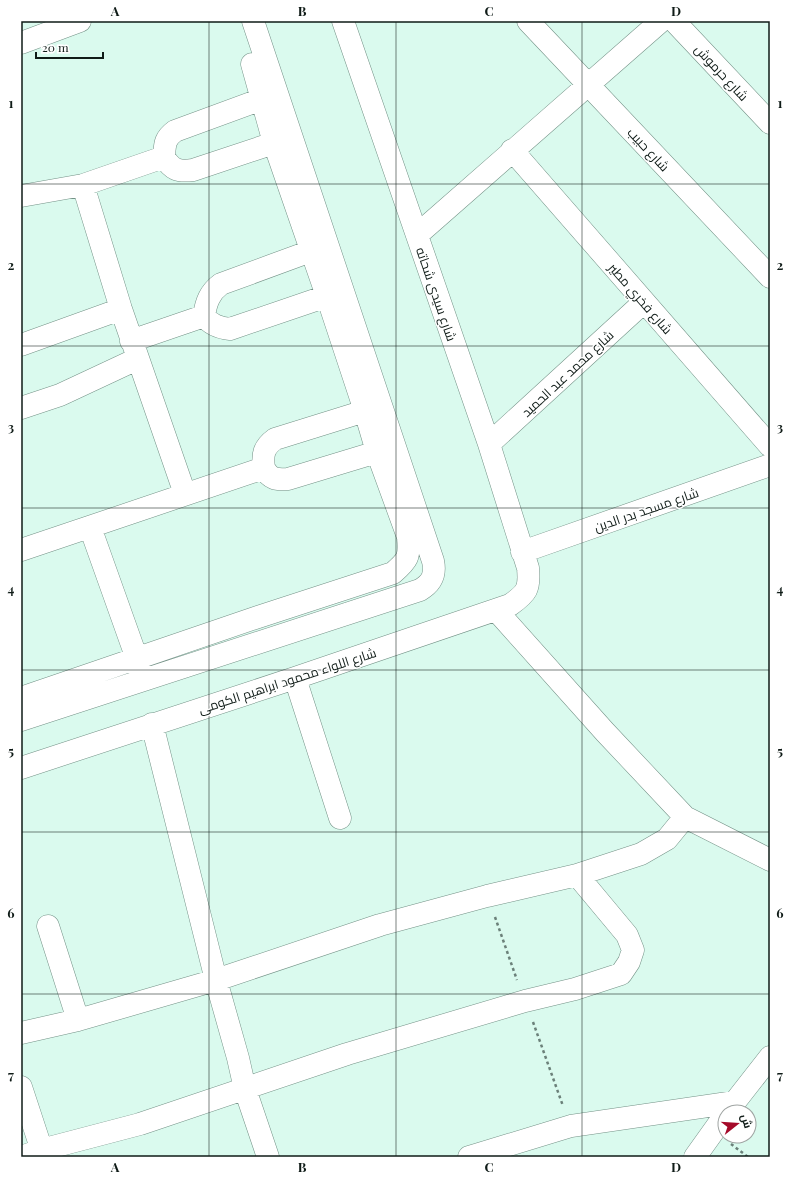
<svg xmlns="http://www.w3.org/2000/svg" width="791" height="1178" viewBox="0 0 791 1178" font-family="'Playfair Display',Cairo,serif">
<rect width="100%" height="100%" fill="#dafaee"/>
<g fill="none" stroke-linecap="round" stroke-linejoin="round">
<defs>
<path id="street" d="M528 21 770 277
M674 21 770 123
M21 43 80 21
M262 99 175 131C164 139 165 145 164 157 172 170 178 172 193 170L274 143
M512 150 770 446
M83 185 121 309 185 494
M21 196 83 185 164 157
M417 235 661 21
M311 251 221 284C210 292 206 302 204 316 211 325 219 328 230 329L327 296
M131 341 204 316
M21 345 121 309
M21 408 60 395 137 359
M489 444 644 302
M264 468C262 454 264 447 275 439L365 411
M90 527 142 673
M21 550 264 468C270 479 276 480 288 479L377 452
M522 552 770 465
M496 610 605 732 685 817 770 860
M295 678 340 818
M21 698 258 617 393 573C408 560 410 557 408 537L377 452 365 411 327 296 274 143 252 64
M21 720 420 590C432 583 436 575 433 561L253 21
M152 724 216 980 238 1058 245 1089 268 1157
M21 768 295 678 510 605C527 593 530 589 528 568L489 444 343 21
M48 926 78 1020
M21 1033 78 1020 216 980 380 925 487 896 577 875 641 854 667 839 685 817
M21 1087 44 1157
M727 1112 770 1057
M21 1157 41 1150 140 1124 347 1054 525 1001 575 989 621 974 629 962 633 950 627 935 577 875
M469 1157 571 1126 735 1102
M695 1157 725 1115"/>
</defs>
<use href="#street" stroke="#749287" stroke-width="23"/>
<path stroke="#6b8079" stroke-width="2.5" stroke-dasharray="3 3" stroke-linecap="butt" d="M495 917 517 980
M533 1022 563 1106
M731 1144 748 1157"/>
<use href="#street" stroke="#fff" stroke-width="22"/>
</g>
<path fill="none" stroke="#0f1b17" stroke-width="1" stroke-opacity="0.55" d="M209 21V1157M396 21V1157M582 21V1157M21 184H770M21 346H770M21 508H770M21 670H770M21 832H770M21 994H770"/>
<g text-anchor="middle" dominant-baseline="central" stroke-width="3" stroke-linejoin="round" paint-order="stroke">
<g font-size="13" fill="#0f1b17" stroke="#fff">
<text transform="translate(722 72) rotate(47)">شارع حرموش</text>
<text transform="translate(649 149) rotate(47)">شارع حبيب</text>
<text transform="translate(437 294) rotate(71)">شارع سيدى شحاته</text>
<text transform="translate(641 298) rotate(49)">شارع فخري مطير</text>
<text transform="translate(567 373) rotate(-43)">شارع محمد عبد الحميد</text>
<text transform="translate(646 509) rotate(-19)">شارع مسجد بدر الدين</text>
<text transform="translate(287 680) rotate(-18)">شارع اللواء محمود ابراهيم الكومى</text>
</g>
</g>
<rect width="791" height="1178" fill="none" stroke="#ffffff" stroke-width="44"/>
<g transform="translate(737 1124) rotate(73)"><circle r="19" fill="#ffffff" stroke="#9fa4a2"/>
<path d="M0-3L7 15L0 10L-7 15Z" fill="#a50a2a"/>
<text y="-6" font-size="11" font-weight="bold" text-anchor="middle" fill="#0f1b17">ش</text>
</g>
<path d="M36 52v6h67v-6" fill="none" stroke="#0f1b17" stroke-width="2"/>
<text x="42" y="52" font-size="12" fill="#0f1b17" stroke="#ffffff" stroke-width="3" paint-order="stroke">20 m</text>
<rect x="22" y="22" width="747" height="1134" fill="none" stroke="#0f1b17" stroke-width="1.5"/>
<g font-size="13" text-anchor="middle" font-weight="bold" fill="#0f1b17">
<text x="115" y="16">A</text>
<text x="302" y="16">B</text>
<text x="489" y="16">C</text>
<text x="676" y="16">D</text>
<text x="11" y="108">1</text>
<text x="780" y="108">1</text>
<text x="11" y="270">2</text>
<text x="780" y="270">2</text>
<text x="11" y="432">3</text>
<text x="780" y="432">3</text>
<text x="11" y="594">4</text>
<text x="780" y="594">4</text>
<text x="11" y="756">5</text>
<text x="780" y="756">5</text>
<text x="11" y="918">6</text>
<text x="780" y="918">6</text>
<text x="11" y="1080">7</text>
<text x="780" y="1080">7</text>
<text x="115" y="1172">A</text>
<text x="302" y="1172">B</text>
<text x="489" y="1172">C</text>
<text x="676" y="1172">D</text>
</g>
</svg>
